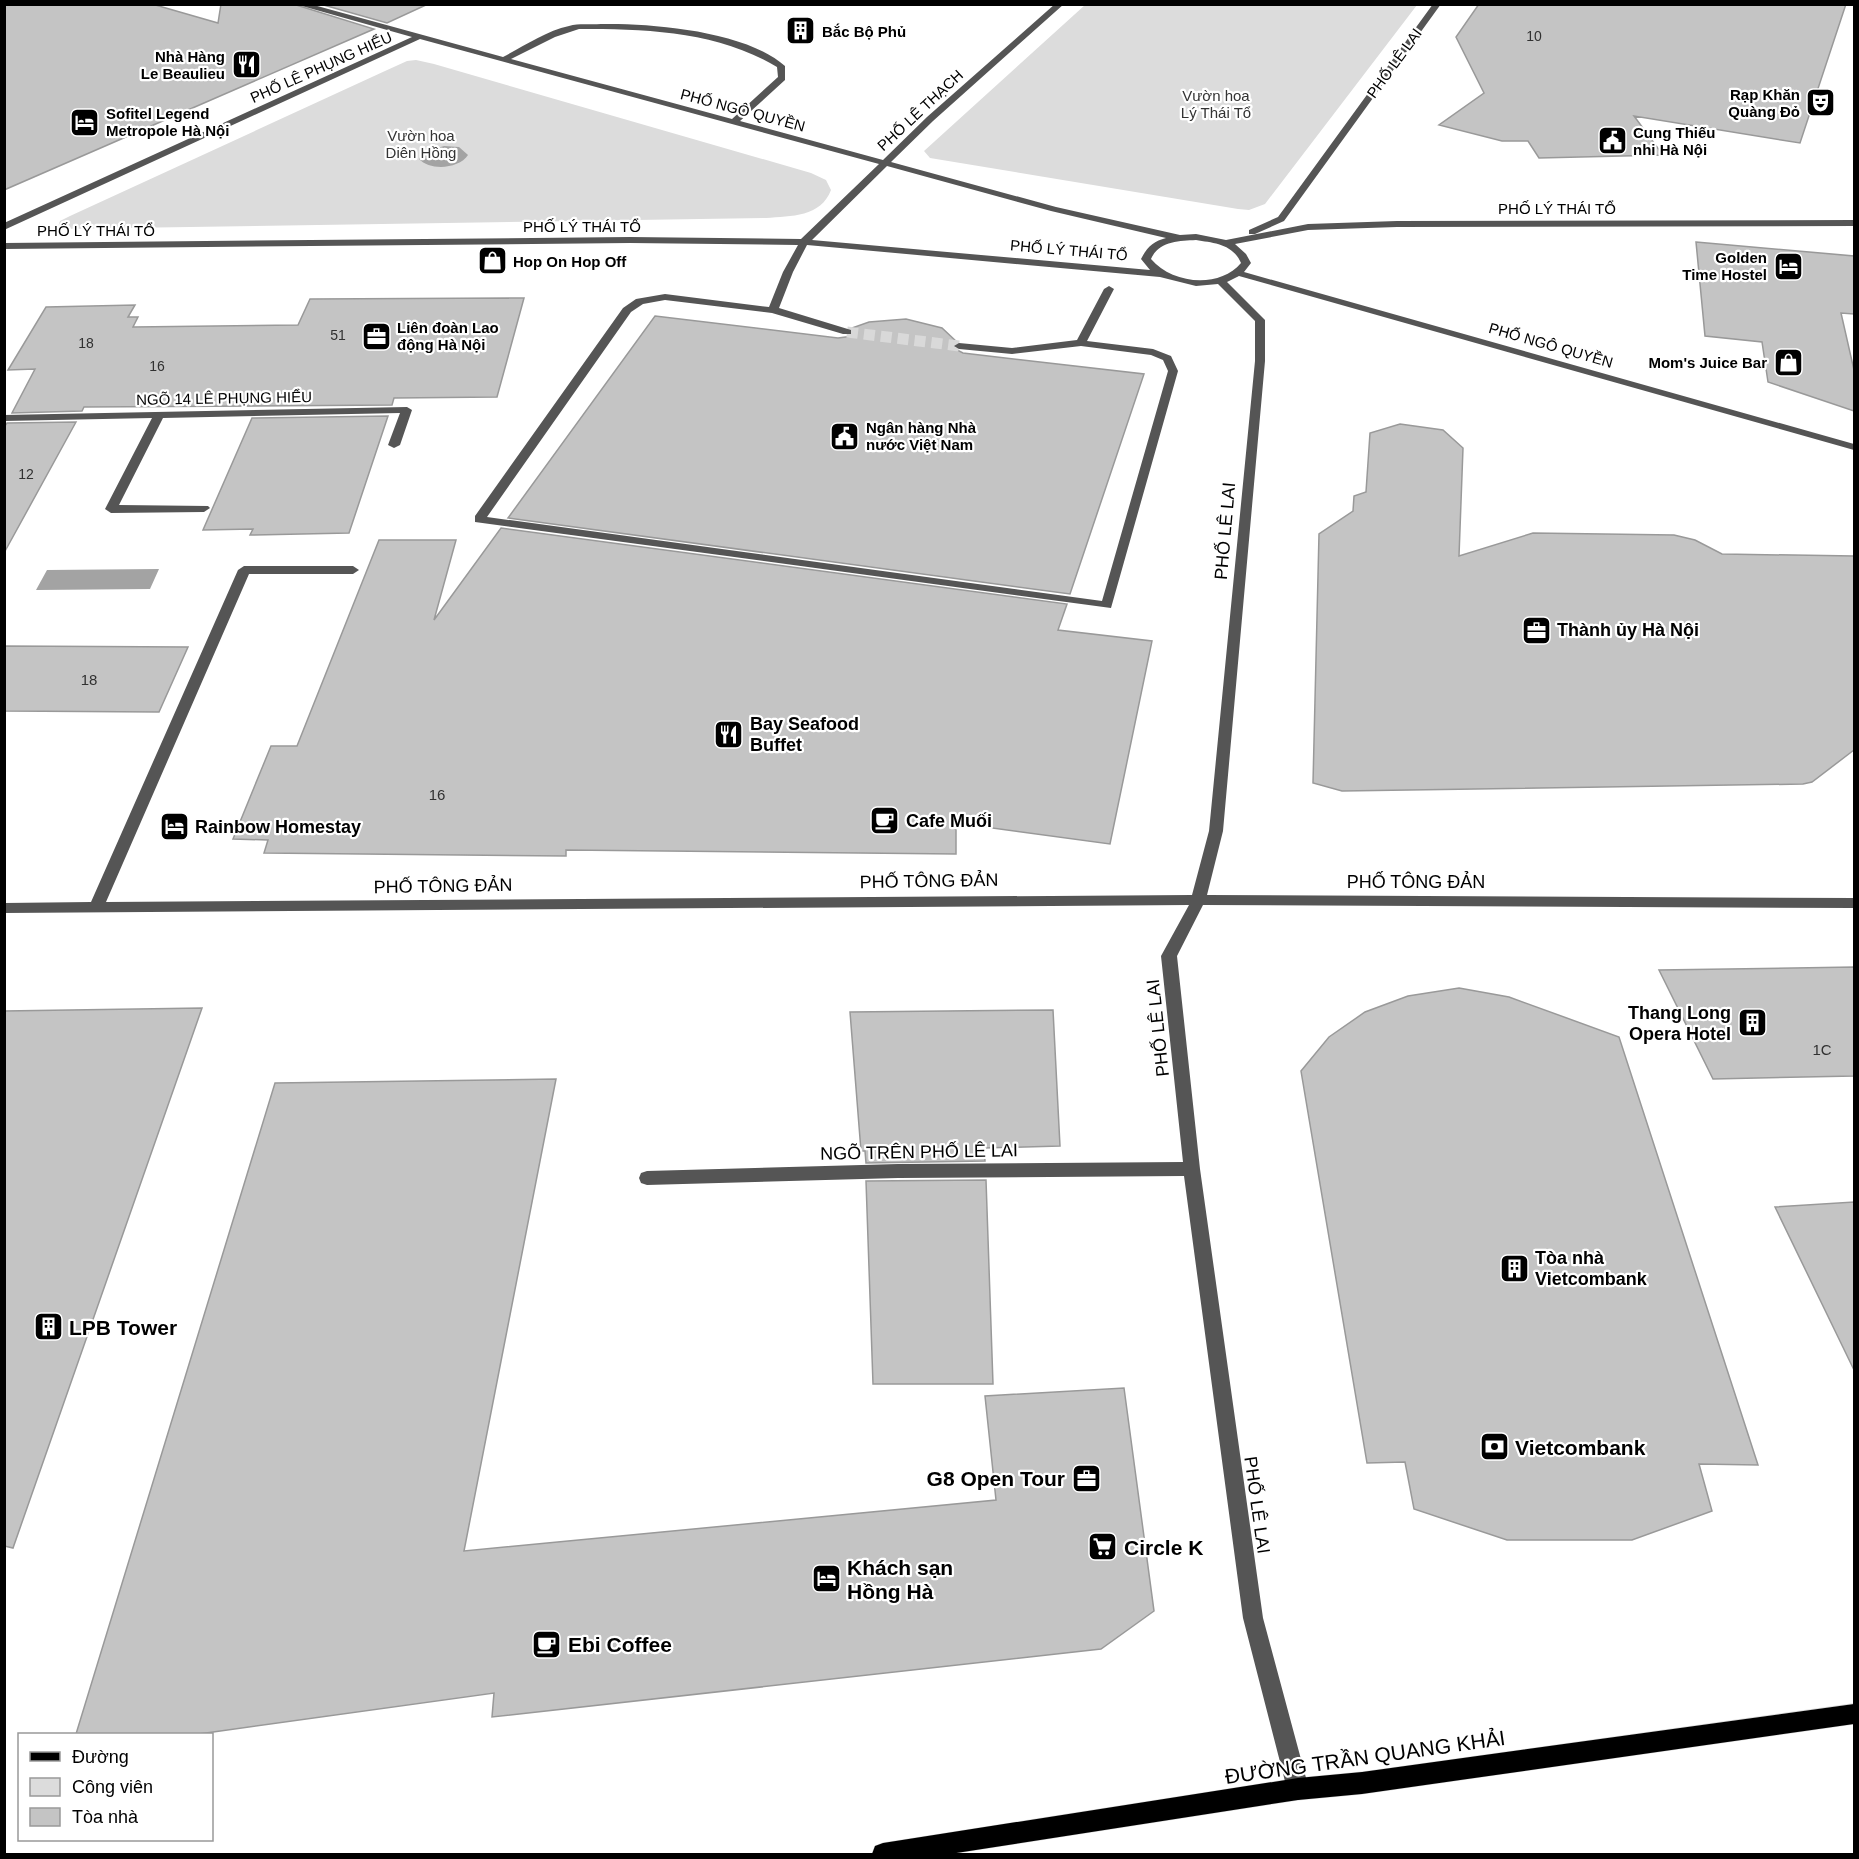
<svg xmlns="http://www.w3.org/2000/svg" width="1859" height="1859" viewBox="0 0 1859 1859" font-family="Arial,sans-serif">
<rect width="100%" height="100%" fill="#fff"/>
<path fill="#dcdcdc" d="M1085 5V4L1417 5 1265 204 1249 210 1238 209 930 158 924 151Z
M416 60 434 64 811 173 826 180 831 190C821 217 791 216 766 218L57 229 60 221 70 216 385 71 407 61Z"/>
<path fill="#a3a3a3" d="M444 146 459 147 468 155C459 169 430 171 419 159L422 153Z
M159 569 150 589 36 590 47 570Z"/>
<path fill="#c4c4c4" stroke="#999" stroke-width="1.5" d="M4 4H152L218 23 221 4H293L374 29 4 190Z
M320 4H428L387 23Z
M1479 4H1846L1800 143 1634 116 1663 155 1539 158 1528 141H1502L1439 125 1484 93 1456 37Z
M1696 242 1854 256V314L1841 313 1854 370V411L1768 382 1762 342 1705 336Z
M524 298 497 397 394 398 392 405 84 407 82 411 12 413 35 369 8 370 46 307 135 305 128 317H138L133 327 298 325 310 299Z
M655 316 838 338 853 336 852 328 869 322 906 319 942 328 957 342 952 345 953 348 963 353 1144 374 1070 594 508 518Z
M388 416 349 533 250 535 253 529 203 530 252 418Z
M76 422 4 553V427L7 423Z
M1400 424 1443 430 1463 448 1459 556 1533 533 1674 535 1695 540 1722 554 1854 556V750L1812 782 1803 784 1342 791 1313 783 1319 534 1353 511 1354 496 1366 492 1370 433Z
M501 528 1067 604 1058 630 1152 641 1110 844 956 823V854L566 850V856L264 853 268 840 233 839 271 746H297L379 540H456L434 620Z
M4 646 188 647 159 712 4 711Z
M1854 967V1076L1713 1079 1659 970Z
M1459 988 1509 997 1619 1037 1758 1465 1699 1464 1712 1511 1632 1540H1507L1414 1509 1405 1462 1367 1463 1301 1071 1329 1037 1365 1012 1408 996Z
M202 1008 13 1548 4 1546V1011Z
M1053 1010 1060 1146 984 1148 985 1161 866 1163 865 1151H861L850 1012Z
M556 1079 464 1551 996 1500 985 1396 1124 1388 1154 1611 1101 1649 492 1717 494 1693 199 1734H76L275 1083Z
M986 1180 993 1384H873L866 1181Z
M1854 1202V1370L1775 1207Z"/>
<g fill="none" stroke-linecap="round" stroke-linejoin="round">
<path stroke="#d9d9d9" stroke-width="11" stroke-dasharray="11 6" stroke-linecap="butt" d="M847 332 959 346"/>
<defs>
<path id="major" d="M1854 1704V1724L1362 1794 1298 1800 950 1854H872L875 1846 883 1843 1298 1778 1362 1772Z"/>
</defs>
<use href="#major" stroke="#dbdbdb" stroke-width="1"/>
<path fill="#555" fill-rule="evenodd" d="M295 4H310L503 57C524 46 546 31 569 26 579 23 590 25 601 24 652 23 746 31 785 66V80L740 121 883 160 927 117 1055 4H1064L933 121 891 162 1056 207 1180 235 1196 234 1226 240 1308 224 1397 221 1854 220V226L1397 227 1308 230 1235 244 1246 254 1251 263 1244 272 1854 444V450L1239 276 1227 282 1265 320V361L1223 831 1207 895 1854 898V908L1203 905 1177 956 1200 1169 1263 1618 1309 1789 1306 1797 1298 1800 1290 1797 1287 1789 1243 1618 1184 1176 898 1178 647 1185 641 1183 639 1178 641 1173 647 1171 898 1164 1183 1162 1161 956 1189 905 4 913V903L91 902 238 570 244 566H353L359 570 353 574H249L106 902 1192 895 1209 831 1255 361V321L1218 284 1196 286 1160 277 807 245 793 272 779 308 851 330V334H843L772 313 665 300 643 304 631 312 487 517 1102 601 1168 371 1163 360 1151 355 1081 346 1012 354 959 349 954 346 959 343 1012 348 1077 340 1104 289 1109 286 1114 289 1087 341 1153 349 1171 356 1178 371 1111 608 475 522V516L623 308 636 299 665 294 769 307 783 272 798 245 630 243 4 249V243L630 237 801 239 879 164 420 39 4 230V223L412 37ZM579 29C647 29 717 31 777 67L778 77 732 119 511 59 555 37ZM887 166 1051 211 1166 238C1154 241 1147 247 1141 259L1150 270 812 240ZM1196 240C1214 243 1233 244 1241 263 1219 289 1172 284 1151 259 1159 241 1179 241 1196 240Z
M1433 4H1441L1284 221 1255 234H1249V230L1278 217Z
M407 407 412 410 400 445 394 448 388 445 400 413 163 418 119 505 208 506 210 508 204 512 111 513 105 509 152 418 4 421V415Z"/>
<use href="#major" fill="#000" fill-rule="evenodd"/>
</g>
<defs>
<symbol id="building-square" viewBox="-11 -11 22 22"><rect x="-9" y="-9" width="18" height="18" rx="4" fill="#000" stroke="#fff"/><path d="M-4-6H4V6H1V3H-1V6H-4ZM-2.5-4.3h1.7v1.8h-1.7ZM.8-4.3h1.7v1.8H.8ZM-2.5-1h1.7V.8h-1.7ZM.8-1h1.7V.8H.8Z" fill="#fff"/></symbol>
<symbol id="restaurant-square" viewBox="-11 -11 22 22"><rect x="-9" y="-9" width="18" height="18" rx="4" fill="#000" stroke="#fff"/><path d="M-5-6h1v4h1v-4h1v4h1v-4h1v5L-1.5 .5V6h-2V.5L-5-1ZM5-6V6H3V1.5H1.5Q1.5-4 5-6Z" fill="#fff"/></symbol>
<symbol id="theatre-square" viewBox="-11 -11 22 22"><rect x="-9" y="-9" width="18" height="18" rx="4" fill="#000" stroke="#fff"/><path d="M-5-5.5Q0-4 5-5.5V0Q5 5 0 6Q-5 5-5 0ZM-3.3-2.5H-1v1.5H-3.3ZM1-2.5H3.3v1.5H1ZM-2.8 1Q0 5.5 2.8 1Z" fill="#fff"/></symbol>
<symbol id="hotel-square" viewBox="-11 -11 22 22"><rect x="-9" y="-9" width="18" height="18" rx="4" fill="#000" stroke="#fff"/><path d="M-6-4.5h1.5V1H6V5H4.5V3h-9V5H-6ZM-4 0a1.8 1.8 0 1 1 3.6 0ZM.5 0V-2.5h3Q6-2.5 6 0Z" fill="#fff"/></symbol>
<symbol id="civic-square" viewBox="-11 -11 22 22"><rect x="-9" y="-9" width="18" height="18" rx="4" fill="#000" stroke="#fff"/><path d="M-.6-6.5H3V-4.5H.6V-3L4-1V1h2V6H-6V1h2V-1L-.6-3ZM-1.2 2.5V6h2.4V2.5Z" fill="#fff"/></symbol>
<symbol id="shop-square" viewBox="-11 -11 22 22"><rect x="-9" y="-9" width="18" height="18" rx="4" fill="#000" stroke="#fff"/><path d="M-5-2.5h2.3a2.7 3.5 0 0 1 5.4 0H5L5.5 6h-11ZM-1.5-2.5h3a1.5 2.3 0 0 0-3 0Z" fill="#fff"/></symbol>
<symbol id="office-square" viewBox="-11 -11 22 22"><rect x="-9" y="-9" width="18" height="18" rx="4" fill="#000" stroke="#fff"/><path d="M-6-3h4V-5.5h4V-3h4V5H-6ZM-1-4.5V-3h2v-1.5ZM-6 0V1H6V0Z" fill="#fff"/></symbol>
<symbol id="cafe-square" viewBox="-11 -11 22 22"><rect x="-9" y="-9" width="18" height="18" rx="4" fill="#000" stroke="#fff"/><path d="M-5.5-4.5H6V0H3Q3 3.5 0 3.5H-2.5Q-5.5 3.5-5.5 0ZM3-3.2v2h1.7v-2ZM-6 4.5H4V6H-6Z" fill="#fff"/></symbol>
<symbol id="bank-square" viewBox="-11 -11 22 22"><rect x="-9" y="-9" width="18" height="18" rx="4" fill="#000" stroke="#fff"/><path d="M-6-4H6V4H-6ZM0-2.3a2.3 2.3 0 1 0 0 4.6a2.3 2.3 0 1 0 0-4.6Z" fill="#fff"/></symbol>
<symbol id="supermarket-square" viewBox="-11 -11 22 22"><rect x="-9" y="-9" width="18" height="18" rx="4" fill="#000" stroke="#fff"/><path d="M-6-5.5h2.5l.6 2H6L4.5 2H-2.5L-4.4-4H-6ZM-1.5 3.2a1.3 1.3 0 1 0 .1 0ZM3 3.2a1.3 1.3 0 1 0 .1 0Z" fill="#fff"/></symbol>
</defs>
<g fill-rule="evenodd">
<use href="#building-square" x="784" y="14" width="33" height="33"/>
<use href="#restaurant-square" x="230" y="48" width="33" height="33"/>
<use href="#theatre-square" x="1804" y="86" width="33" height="33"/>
<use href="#hotel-square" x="68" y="106" width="33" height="33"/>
<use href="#civic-square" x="1596" y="124" width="33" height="33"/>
<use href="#shop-square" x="476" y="244" width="33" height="33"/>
<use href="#hotel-square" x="1772" y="250" width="33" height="33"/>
<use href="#office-square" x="360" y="320" width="33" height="33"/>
<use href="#shop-square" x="1772" y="346" width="33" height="33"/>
<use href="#civic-square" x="828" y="420" width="33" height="33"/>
<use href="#office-square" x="1520" y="614" width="33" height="33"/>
<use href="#restaurant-square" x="712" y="718" width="33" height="33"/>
<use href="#cafe-square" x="868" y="804" width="33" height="33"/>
<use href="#hotel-square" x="158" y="810" width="33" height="33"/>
<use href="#building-square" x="1736" y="1006" width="33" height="33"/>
<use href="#building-square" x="1498" y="1252" width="33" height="33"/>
<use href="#building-square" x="32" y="1310" width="33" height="33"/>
<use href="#bank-square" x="1478" y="1430" width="33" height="33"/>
<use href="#office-square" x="1070" y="1462" width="33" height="33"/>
<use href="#supermarket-square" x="1086" y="1530" width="33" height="33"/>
<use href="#hotel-square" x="810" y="1562" width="33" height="33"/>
<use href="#cafe-square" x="530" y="1628" width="33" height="33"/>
</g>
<g text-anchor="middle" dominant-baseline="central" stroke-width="4.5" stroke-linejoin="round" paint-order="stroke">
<g font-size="14" fill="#313131">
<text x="1534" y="36">10</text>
<text x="338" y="335">51</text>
<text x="86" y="343">18</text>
<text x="157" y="366">16</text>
<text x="26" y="474">12</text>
</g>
<g font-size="15" font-weight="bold" fill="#000" stroke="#fff" text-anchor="start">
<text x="822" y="31">Bắc Bộ Phủ</text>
<text x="225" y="56" text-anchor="end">Nhà Hàng<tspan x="225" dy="17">Le Beaulieu</tspan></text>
<text x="1800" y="94" text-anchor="end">Rạp Khăn<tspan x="1800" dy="17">Quàng Đỏ</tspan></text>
<text x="106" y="113">Sofitel Legend<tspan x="106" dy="17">Metropole Hà Nội</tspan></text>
<text x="1633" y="132">Cung Thiếu<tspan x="1633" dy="17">nhi Hà Nội</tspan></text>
<text x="1767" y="257" text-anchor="end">Golden<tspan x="1767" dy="17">Time Hostel</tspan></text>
<text x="513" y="261">Hop On Hop Off</text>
<text x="397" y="327">Liên đoàn Lao<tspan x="397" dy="17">động Hà Nội</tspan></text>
<text x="1767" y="362" text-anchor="end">Mom's Juice Bar</text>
<text x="866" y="427">Ngân hàng Nhà<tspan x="866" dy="17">nước Việt Nam</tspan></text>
</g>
<g font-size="15" fill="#000" stroke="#fff">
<text transform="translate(1394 63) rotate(-54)">PHỐ LÊ LAI</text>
<text transform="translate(321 67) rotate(-24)">PHỐ LÊ PHỤNG HIỂU</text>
<text transform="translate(743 110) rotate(15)">PHỐ NGÔ QUYỀN</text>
<text transform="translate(920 110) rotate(-43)">PHỐ LÊ THẠCH</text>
<text x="1557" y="208">PHỐ LÝ THÁI TỔ</text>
<text x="582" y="226">PHỐ LÝ THÁI TỔ</text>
<text x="96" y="230">PHỐ LÝ THÁI TỔ</text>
<text transform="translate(1069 250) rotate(5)">PHỐ LÝ THÁI TỔ</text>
<text transform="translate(1551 345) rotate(16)">PHỐ NGÔ QUYỀN</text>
<text transform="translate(224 398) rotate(-1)">NGÕ 14 LÊ PHỤNG HIỂU</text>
</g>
<g font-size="15" fill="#333" stroke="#fff">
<text x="1216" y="95">Vườn hoa<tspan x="1216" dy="17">Lý Thái Tổ</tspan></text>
<text x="421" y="135">Vườn hoa<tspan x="421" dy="17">Diên Hồng</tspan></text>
</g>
<g font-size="15" fill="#313131">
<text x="89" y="679">18</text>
<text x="437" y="794">16</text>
<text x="1822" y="1049">1C</text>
</g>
<g font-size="18" fill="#000" stroke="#fff">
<text transform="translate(1225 531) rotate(-85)">PHỐ LÊ LAI</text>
<text transform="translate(929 881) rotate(-1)">PHỐ TÔNG ĐẢN</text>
<text x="1416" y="882">PHỐ TÔNG ĐẢN</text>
<text transform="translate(443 886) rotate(-1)">PHỐ TÔNG ĐẢN</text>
<text transform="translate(1158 1028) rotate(-96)">PHỐ LÊ LAI</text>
<text transform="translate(919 1152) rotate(-1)">NGÕ TRÊN PHỐ LÊ LAI</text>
<text transform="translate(1257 1505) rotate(82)">PHỐ LÊ LAI</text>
</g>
<g font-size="18" font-weight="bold" fill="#000" stroke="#fff" text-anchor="start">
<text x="1557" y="630">Thành ủy Hà Nội</text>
<text x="750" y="724">Bay Seafood<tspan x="750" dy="21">Buffet</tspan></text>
<text x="906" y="821">Cafe Muối</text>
<text x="195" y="827">Rainbow Homestay</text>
<text x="1731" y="1013" text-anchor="end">Thang Long<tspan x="1731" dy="21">Opera Hotel</tspan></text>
<text x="1535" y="1258">Tòa nhà<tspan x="1535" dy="21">Vietcombank</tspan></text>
</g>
<g font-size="21" font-weight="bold" fill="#000" stroke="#fff" text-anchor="start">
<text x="69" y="1327">LPB Tower</text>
<text x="1515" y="1447">Vietcombank</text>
<text x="1065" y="1478" text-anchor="end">G8 Open Tour</text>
<text x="1124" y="1547">Circle K</text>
<text x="847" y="1567">Khách sạn<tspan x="847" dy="24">Hồng Hà</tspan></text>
<text x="568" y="1644">Ebi Coffee</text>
</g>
<g font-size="21" fill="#000" stroke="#fff">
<text transform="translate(1365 1757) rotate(-8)">ĐƯỜNG TRẦN QUANG KHẢI</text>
</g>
</g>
<rect width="1859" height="1859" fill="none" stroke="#000000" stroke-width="12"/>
<rect x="18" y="1733" width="195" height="108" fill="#ffffff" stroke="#999999" stroke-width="1.5"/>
<rect x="30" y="1752" width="30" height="9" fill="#000000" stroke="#999999" stroke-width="1.5"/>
<text x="72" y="1763" font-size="18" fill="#000000">Đường</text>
<rect x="30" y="1778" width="30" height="18" fill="#dcdcdc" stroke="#999999" stroke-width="1.5"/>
<text x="72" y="1793" font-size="18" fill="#000000">Công viên</text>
<rect x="30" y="1808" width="30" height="18" fill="#c4c4c4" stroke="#999999" stroke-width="1.5"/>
<text x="72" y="1823" font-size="18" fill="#000000">Tòa nhà</text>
</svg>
